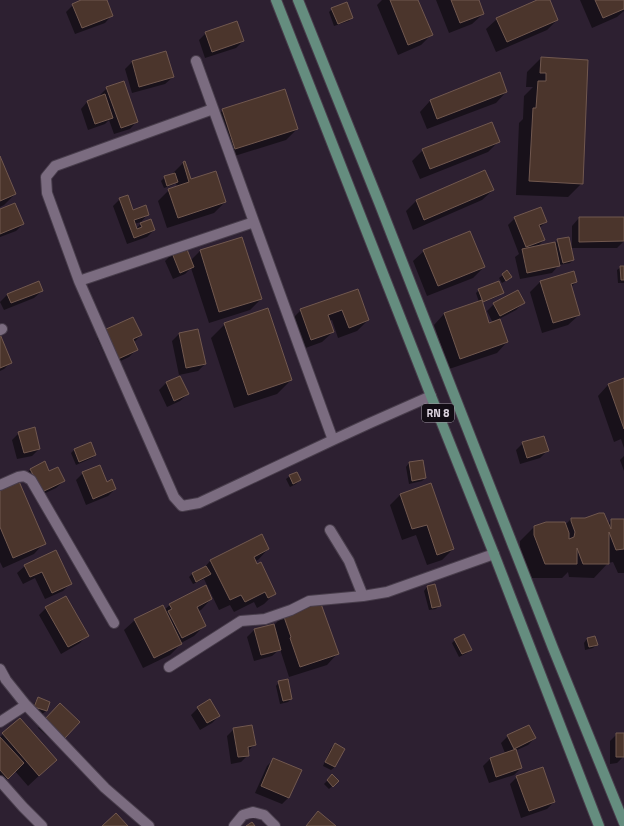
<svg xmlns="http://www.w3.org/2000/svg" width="624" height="826" viewBox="0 0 624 826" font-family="'Titillium Web',sans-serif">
<rect width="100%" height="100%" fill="#2d2031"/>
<path fill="#0007" d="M84 0H106L112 15 105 23 75 34 66 12 73 5Z
M382 0H417L432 34 421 45 398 55 377 5Z
M436 0H477L483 14 472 24 449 33Z
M540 0H549L557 20 547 30 496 52 486 29 497 19Z
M580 0H624V11L617 17 592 28Z
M332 9 352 17 349 21 334 26 329 12Z
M206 33 243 41 236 48 205 58 199 40Z
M541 58 582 183 568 197 516 195 519 123 523 119 524 96 533 87H526L527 72Z
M132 62 173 77 165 84 132 93 125 69Z
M107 88 137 121 130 129 114 134 109 120 105 124 88 130 81 109 88 101 100 97V95Z
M506 92 496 103 427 129 420 112 430 101Z
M223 110 297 129 286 140 225 159 212 121Z
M499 141 488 152 420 179 412 161 423 150Z
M0 159 15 194 4 205 0 207Z
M183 163 190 181 225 202 214 213 167 228 158 201 169 190 177 187 176 183 173 185 164 188 161 181 165 177 173 174V173Z
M485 171 493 190 482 200 413 230 406 211 416 201Z
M120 199 133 211 148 214 141 222 134 224 136 229 141 223 154 230 147 237 127 244 113 206Z
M0 210 23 224 16 231 0 237Z
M515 218 546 222 539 228 544 240 537 247 555 243 558 240 573 260 570 263 559 265 552 273 520 279 515 257 519 254 508 225Z
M579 218H623L624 241 617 248H572V226Z
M242 238 261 299 250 310 209 323 191 268 185 274 173 279 165 261 172 254 190 261 200 251Z
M424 251 484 267 473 278 427 296 413 261Z
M621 267H624V283H618L617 270Z
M507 272V280L502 283 499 278Z
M540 282H576L571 287 579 315 568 325 542 333 530 292Z
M357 290 368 320 357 331 338 338 332 320 329 321 333 332 322 342 300 350 290 321 301 310Z
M479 290 502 293 499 296 482 303 489 324 493 323 487 311 494 304 523 303 516 310 499 319 507 342 497 353 449 369 434 325 444 314 479 302 476 293Z
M42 291 34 298 4 310 0 302 8 294Z
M225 324 291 380 277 394 234 408 211 338Z
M197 330 205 364 198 371 179 375 172 341 179 334Z
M104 331 141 335 134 342 136 350 129 357 110 366 97 338Z
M0 337 11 362 4 369 0 371Z
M180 377 188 394 180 401 167 407 159 390 166 383Z
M624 379V448L621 439 614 442 598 396 608 385Z
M19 433 39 449 32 456 17 459 12 440Z
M523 443 547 451 540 458 520 464 516 450Z
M74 450 95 455 92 458 76 465 71 453Z
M624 456V471L620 460Z
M422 461 425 478 422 481 409 484 406 467 409 463Z
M31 469 49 472 64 481 56 488 35 498 24 476Z
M83 473 106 483 115 489 108 496 86 505 76 480Z
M290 476 300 480 296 484 290 487 286 479Z
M0 488 44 543 34 554 3 568 0 562Z
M400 495 453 549 442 560 427 565 416 535 402 540 390 505Z
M571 519H586L608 524 611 520H624V573H618L613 562 608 563 594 578 569 577 568 572 562 578H531L520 550V541L534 527 565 525Z
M268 549 258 560 255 561 275 593 264 604 257 608 254 602 234 612 230 605 219 610 204 579 193 584 189 577 192 574 203 569 211 560Z
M56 551 71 583 63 591 45 599 35 578 23 584 17 573 25 566Z
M435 586 440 605 436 609 429 610 424 591 427 587Z
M211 599 201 610 198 611 205 625 194 636 181 643V644L170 655 143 668 124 630 135 620 164 610 170 605Z
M46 608 87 635 80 643 61 654 39 615Z
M284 615 337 654 327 665 289 677 280 649 272 656 254 661 247 637 254 630 274 625Z
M595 637 596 645 593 648 585 650 584 643 587 639Z
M455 640 471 649 467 653 459 657 452 643Z
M279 682 291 699 288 702 280 704 276 686Z
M38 698 49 703 46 711 42 714 32 710 35 702Z
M198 708 219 716 212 723 200 730 191 715Z
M53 712 79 722 57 745 38 728Z
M234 729 254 745 247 752 248 755 241 762 231 764 227 736Z
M3 734 56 760 28 786 15 771 0 785V737Z
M617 734H624V756L617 763 610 764V741Z
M508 736 535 738 528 745 515 751 521 768 514 775 489 783 483 766 490 759 505 753 501 743Z
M335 745V767L331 770 323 766 331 748Z
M274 759 289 797 282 804 255 793 267 766Z
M332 776 338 781 329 789 324 784Z
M517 777 554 802 547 809 521 818 510 784Z"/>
<path fill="#4b352c" stroke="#71584f" d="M81 0H107L113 16 82 28 72 4Z
M390 0H418L433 35 408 45Z
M451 0H479L484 14 460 23Z
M537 0H550L558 20 507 42 496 18Z
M595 0H624V9L603 18Z
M347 2 353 18 338 24 331 8Z
M237 21 244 41 212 52 205 32Z
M166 51 174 77 139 87 132 61Z
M541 57 588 60 583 184 529 181 533 108H536L538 81H546V73H540Z
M500 72 507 92 437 119 430 100Z
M124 81 138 122 121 128 106 87Z
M285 89 298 129 235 149 222 109Z
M105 94 113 118 95 124 87 101Z
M492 122 500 142 430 169 422 149Z
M0 156 16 194 0 201Z
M185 161 191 179 216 171 226 202 178 218 168 189 189 182 183 162Z
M485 170 494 190 424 220 416 200Z
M175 173 178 182 167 186 164 176Z
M128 195 133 210 146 205 149 215 134 220 137 229 142 227 140 223 151 219 155 230 134 238 119 198Z
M15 203 24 224 0 234V209Z
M541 207 547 222 539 225 545 240 526 247 514 217Z
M579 217H624V241L579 242Z
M470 231 485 267 438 286 423 250Z
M242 237 262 299 219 312 200 250Z
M569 237 574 260 563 263 557 239Z
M555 242 560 266 527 273 522 249Z
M186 247 194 267 180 273 172 253Z
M620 266H624V280H621Z
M507 270 512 277 506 281 502 274Z
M574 271 577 282 571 284 580 315 553 323 540 281Z
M39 281 43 291 11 303 7 294Z
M499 281 504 293 483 302 478 289Z
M358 289 369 320 349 328 342 310 328 315 334 332 311 340 300 309Z
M518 290 525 303 500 316 493 303Z
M482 300 489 323 500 319 508 342 460 359 444 313Z
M268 308 292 380 248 395 224 323Z
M133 317 142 335 133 339 138 350 118 359 104 330Z
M198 329 206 364 186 368 179 333Z
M0 334 12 363 0 368Z
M180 376 189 394 174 401 166 382Z
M624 378V429L608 384Z
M35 427 40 449 24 453 18 432Z
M544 436 549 451 527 458 522 442Z
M91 442 96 455 79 462 74 449Z
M423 460 426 478 412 481 409 462Z
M45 461 49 471 58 467 65 481 42 492 30 469Z
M100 465 107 482 112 479 116 489 93 499 82 472Z
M297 472 301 480 293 484 289 475Z
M18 479 46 544 13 558 0 527V487Z
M431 483 454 549 437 555 427 525 412 529 400 494Z
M599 513H604L611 529V519H624V549L616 550 609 532V564H583L577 548V564H545L534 535V526L546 522H565L569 533V539L574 537 575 532 571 521V518H585Z
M262 534 269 549 254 557 257 564 261 562 276 594 268 598 265 592 245 602 241 595 230 600 210 560Z
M56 550 72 584 52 593 42 572 30 577 24 565Z
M206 566 211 574 196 582 192 573Z
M435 584 441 606 432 608 427 586Z
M206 585 212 599 197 607 206 626 182 638 168 611 172 609 169 604Z
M66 596 89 636 68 647 45 607Z
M320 601 339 654 300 667 290 638 291 637 283 614Z
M163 605 182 644 154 658 134 619Z
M274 624 281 650 261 655 254 629Z
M464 634 472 650 462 654 454 639Z
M595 636 598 645 589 647 587 638Z
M288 679 292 699 283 701 278 681Z
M38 697 50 702 47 711 34 707Z
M210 699 220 716 207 723 197 707Z
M60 703 80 722 65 738 44 720Z
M20 718 57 760 39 776 2 733Z
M252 725 256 745 248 747 249 756 238 757 233 728Z
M529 725 536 738 514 749 507 735Z
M616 733H624V757H616Z
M0 737 24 763 8 779 0 770Z
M335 743 345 749 335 767 325 762Z
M516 749 522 768 496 777 490 758Z
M273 758 302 770 289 798 261 786Z
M543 767 555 802 529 811 516 776Z
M332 774 339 781 333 787 327 780Z
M318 811 336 826H306Z
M116 813 128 826H102Z
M252 822 255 826H246Z"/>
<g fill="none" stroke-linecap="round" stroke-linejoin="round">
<defs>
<path id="minor" d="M196 61 254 222 333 440 199 503 182 506 174 497 79 281 47 193 46 177 55 166 213 109
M79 281 254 222
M0 330 2 329
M333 440 370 423 431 396
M0 485 18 477 24 476 31 480 114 623
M330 530 349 561 363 596
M169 667 241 621 265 619 291 610 309 601 363 596 387 592 494 554
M0 669 6 680 26 705 105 788 149 826
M0 722 26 705
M0 781 23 807 42 826
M234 826 243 815 253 812 264 815 275 826"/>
<path id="primary" d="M276 0 431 396 494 554 599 826
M298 0 380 205 553 648 624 823"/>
</defs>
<use href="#minor" stroke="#483d4b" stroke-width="12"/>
<use href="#primary" stroke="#483d4b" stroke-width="12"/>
<use href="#minor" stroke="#7b6c80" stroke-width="10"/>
<use href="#primary" stroke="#658d7f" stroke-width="10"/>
</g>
<g text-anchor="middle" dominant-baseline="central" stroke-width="3" stroke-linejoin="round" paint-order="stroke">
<rect fill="#120c14" stroke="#9e96a1" stroke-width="1" x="422" y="404" width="32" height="18" rx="3"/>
<g font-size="11" font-weight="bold" fill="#dad1dd">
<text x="438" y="413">RN 8</text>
</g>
</g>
</svg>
